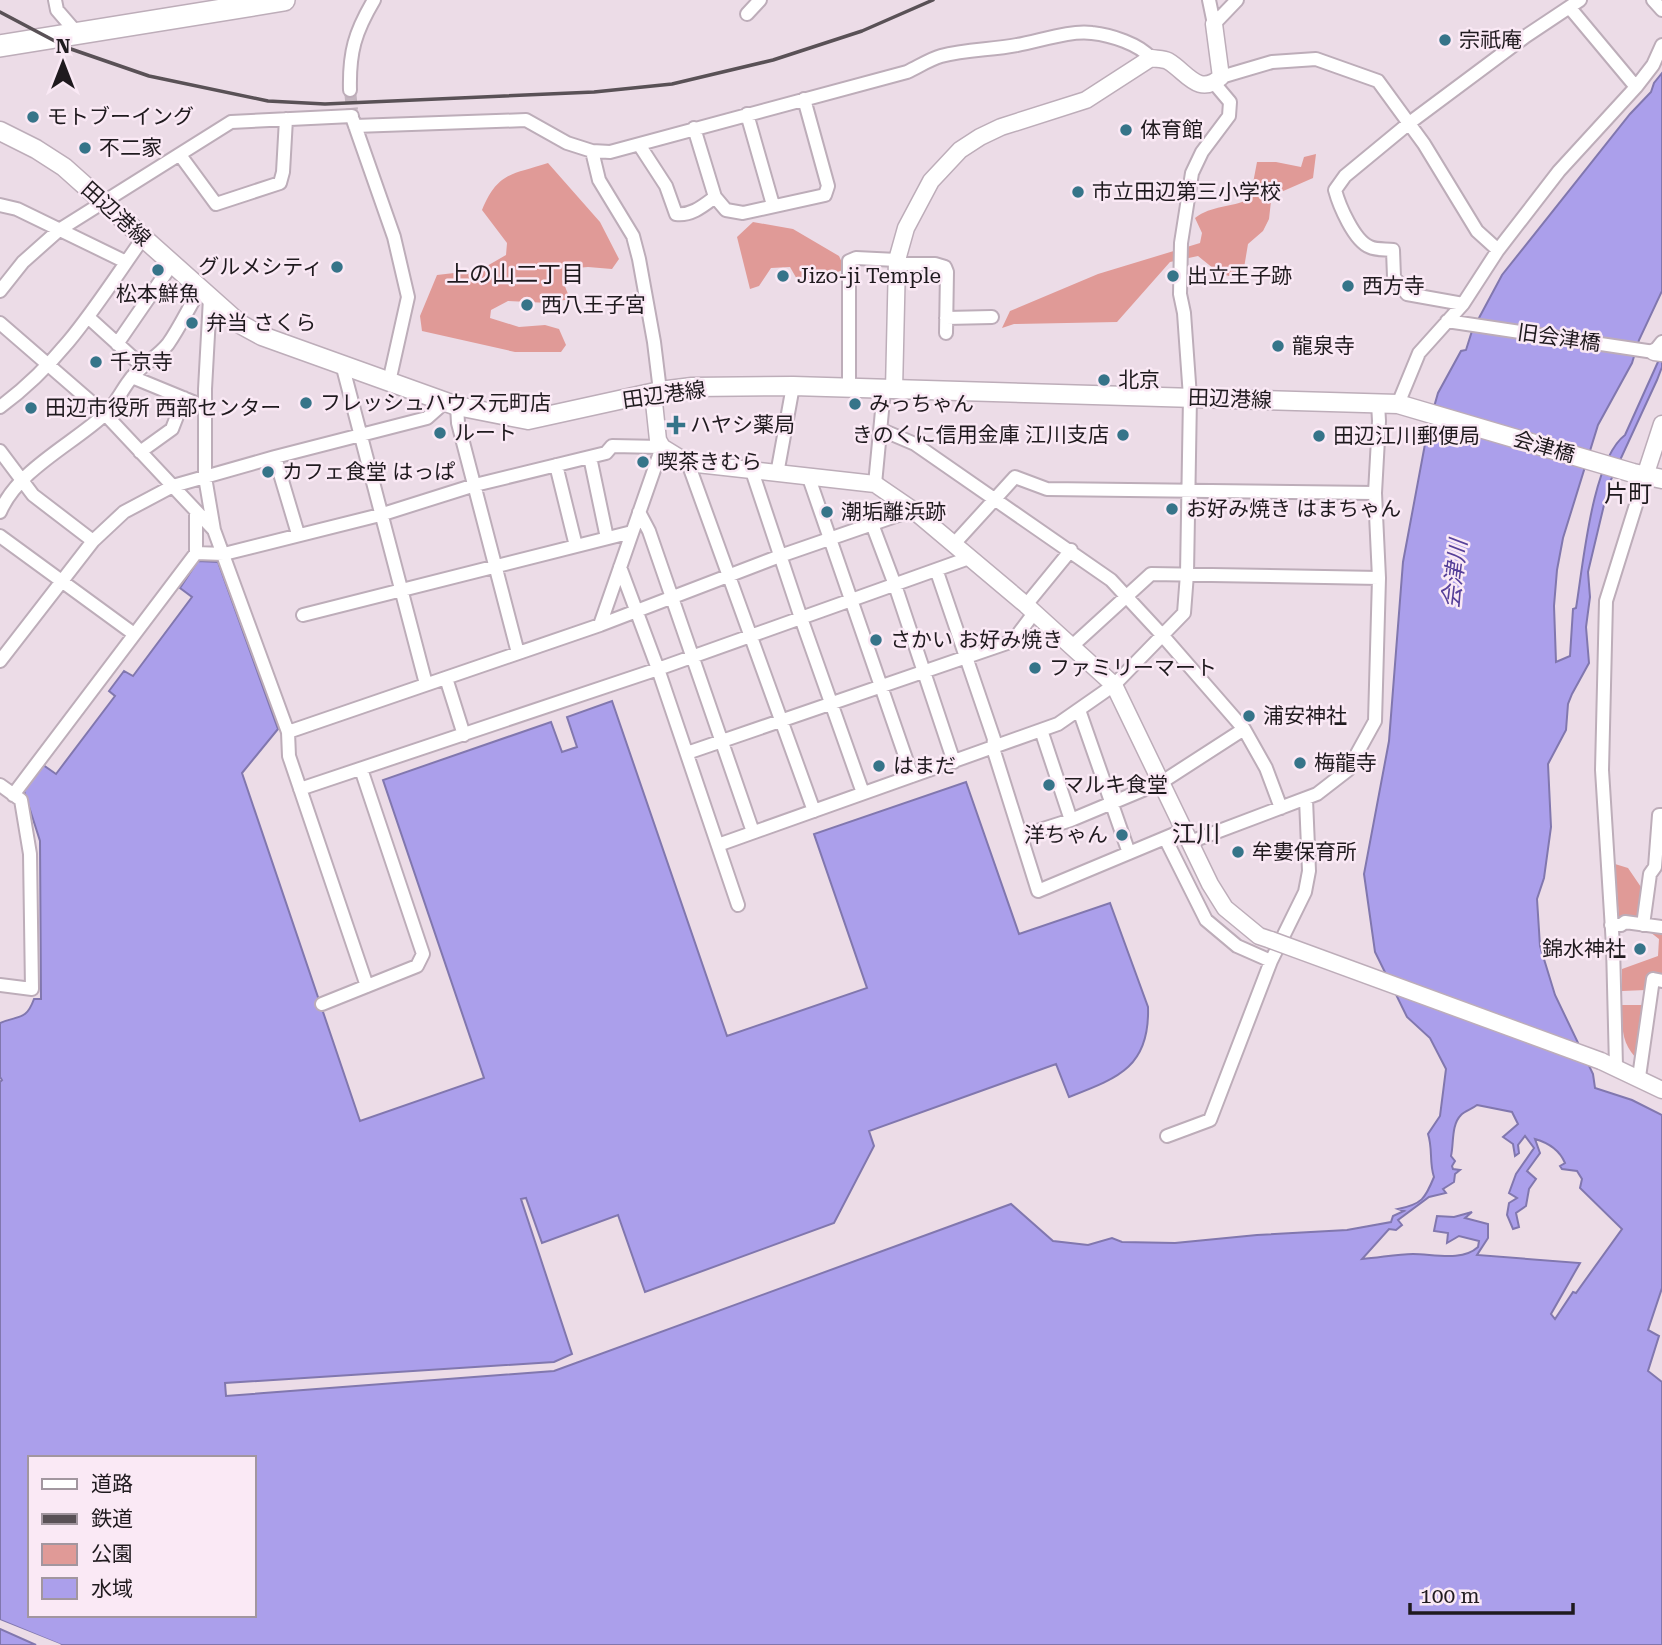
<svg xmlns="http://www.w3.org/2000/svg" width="1662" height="1645" viewBox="0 0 1662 1645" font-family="'Roboto Serif','Noto Sans JP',serif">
<rect width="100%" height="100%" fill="#ecdce7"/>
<path fill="#e09a97" d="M1316 154 1313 178 1281 192 1271 201 1269 219 1263 231 1248 244 1244 268 1229 276 1219 273 1198 256 1170 262 1117 322 1014 324 1002 328 1010 311 1098 274 1200 243 1202 233 1195 218C1212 205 1230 208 1250 199L1257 162H1276L1301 167 1304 157Z
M548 163 600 222 619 259 612 269 588 267 564 269 562 279 570 299 549 303 508 301 491 310 490 318 519 327 545 325 559 329 566 345 561 352H515L422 331 420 316 437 275 480 270 506 255 507 243 482 210C498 172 511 175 548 163Z
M753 222 793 229 839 256 845 269 823 278 798 281 790 267 771 268 759 286 750 289 737 237Z
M1615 864 1628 868 1643 890 1639 920 1619 919Z
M1650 929 1662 931V975L1657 974 1646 990 1622 991V969L1658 956 1659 939 1650 932Z
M1622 1005H1645L1639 1055 1635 1057C1621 1041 1622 1026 1622 1005Z"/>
<path fill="#ab9feb" stroke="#8177ae" stroke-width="2" fill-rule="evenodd" d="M1662 73V291L1639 340 1632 363 1598 425 1563 538 1557 570 1554 606 1556 662 1570 656 1573 609 1576 608C1583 566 1592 460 1625 435L1662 353V367L1657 380 1609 484 1588 572 1590 597 1586 627 1589 663 1572 694 1568 704 1566 730 1548 764 1551 827 1544 878 1537 899 1540 946 1555 995 1593 1074 1595 1088 1632 1100 1662 1115V1288L1648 1330 1659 1336 1648 1371 1662 1382V1645H61L0 1620V1082L2 1080 0 1077V1023C19 1015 26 1021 34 999H41L40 841 24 791 43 765 56 774 115 696 109 691 124 671 133 676 192 597 180 588 198 561 218 562 278 729 242 773 360 1121 484 1078 383 780 551 722 562 752 577 747 567 717 612 701 727 1036 867 988 814 834 966 782 1019 934 1110 903 1148 1007C1150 1067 1118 1078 1069 1097L1056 1064 869 1131 874 1146 834 1223 645 1292 618 1215 542 1243 526 1198 521 1199 572 1354 554 1362 225 1383 226 1396 554 1371 1011 1204 1053 1241 1088 1245 1112 1238 1122 1242 1175 1243 1257 1235 1347 1230 1391 1222 1393 1216 1404 1211 1398 1209C1422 1204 1425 1199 1434 1177 1429 1163 1433 1149 1428 1134L1440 1116 1446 1069 1430 1038 1407 1017 1375 952 1364 874 1389 741 1403 562 1428 428 1438 393 1461 351 1466 350 1472 331 1502 275 1630 114 1651 92 1654 83ZM1477 1105 1512 1112 1518 1124 1503 1137 1513 1144 1515 1156 1519 1153 1518 1145 1525 1136 1534 1148 1516 1174 1509 1193 1517 1198 1509 1203 1507 1215 1513 1229 1519 1227 1516 1213 1526 1206 1529 1189 1536 1179 1527 1171 1540 1153 1535 1139C1549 1143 1560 1151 1565 1163L1560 1166 1562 1169 1577 1171 1582 1179 1580 1188 1622 1229 1576 1293 1573 1292 1555 1319 1551 1314 1580 1263 1477 1255 1488 1238V1224L1465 1218 1472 1212 1454 1217 1437 1216 1434 1231 1448 1233 1447 1243 1459 1236 1479 1241 1478 1247C1462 1262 1433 1254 1413 1254 1396 1254 1379 1258 1362 1259L1389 1229 1396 1230 1402 1225 1398 1220 1429 1197 1446 1193 1443 1189 1454 1182 1455 1174 1460 1170 1453 1169 1452 1166 1455 1161 1451 1156C1454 1143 1451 1125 1461 1115 1465 1111 1472 1109 1477 1105ZM30 1458H254V1615H30Z
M0 1629 36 1645H0Z"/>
<path fill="#ecdce7" d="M0 1620 60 1644 61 1645H53L0 1623Z"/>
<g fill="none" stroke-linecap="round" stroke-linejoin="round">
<path stroke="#c3b5bf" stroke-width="12" stroke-dasharray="12 6" stroke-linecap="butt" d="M350 90 352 110"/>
<defs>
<path id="minor" d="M55 0 57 10 76 32
M1209 0 1214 24
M1653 0 1662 10
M1570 8 1636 87
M747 14 760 0
M1214 24 1237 0
M1221 77 1272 62 1316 59 1378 81 1424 144 1477 231 1498 250
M350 90C349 52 355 32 374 0
M747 114 773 205
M353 120 394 237 408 297 389 382
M355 126 526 120 567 143 592 151 610 152 907 72C918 67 930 59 941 56 966 49 992 50 1017 45 1040 41 1070 30 1092 33 1111 35 1139 44 1151 58
M694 128 715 197 726 210 743 213 825 195 828 186 804 99
M640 146 666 186 676 214C691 216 703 206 715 197
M592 151 599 180 633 236 639 259 654 342 660 391
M180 155 216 204 280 183 283 172 286 119
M0 205 17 209 126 262
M897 264H935L945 267 947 272 946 333
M0 291 23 262 59 230 231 122 352 116
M210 298 205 389V477L214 530
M1463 304 1407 294 1394 277 1393 250C1386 249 1376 250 1370 247 1354 241 1339 205 1335 190L1345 176 1408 124 1526 36 1580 0
M88 317 142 366
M946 318 992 317
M1447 321 1654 352 1662 342
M0 323 105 414 214 530 288 732 289 756 367 986
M117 344 172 264
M342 364 426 684
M132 377 205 407
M849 389V261L856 258 897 260
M1398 404 1419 353 1463 304 1498 250 1559 171 1636 87 1653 65 1662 45
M457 406 458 423 518 653
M0 407C64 360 98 302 143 238
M882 430 915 444 1111 580 1163 636 1244 729 1266 768 1281 808
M0 451 33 495 93 541
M140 452 172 429 184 398
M275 457 298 534
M590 457 607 538
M688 463 814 811
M556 465 576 546
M752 471 801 618 863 793
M777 474 793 386
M809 478 912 776
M875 484 884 390
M0 512C18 470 71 445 104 415 116 404 120 393 129 381 139 366 157 358 168 344 180 327 189 307 200 289
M639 512 649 531 753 832
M872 524 895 585 954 762
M0 536 134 634
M953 545 1015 477 1047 489 1375 493
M196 553 224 554 380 515 475 485 606 453 612 446 662 447 600 625
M620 567 658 669 738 905
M937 572 994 739 993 748 1038 891 1184 830
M1026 605 1071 550
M303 615 632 532
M1071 647 1151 574 1379 578
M0 661 93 541 124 512 173 486 275 457 427 418 445 402
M446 678 464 735
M1079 710 1129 853
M1041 730 1071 820
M288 732 600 625 780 556 913 510
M687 753 1013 641 1034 613
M0 785 21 800 30 854 32 989 0 985
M300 789 658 669 969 558
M13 795 196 553V512
M1021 836 1071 820 1162 782 1244 729
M1165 838 1206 920 1237 946 1271 961 1305 892 1309 871 1306 799
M1190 842 1317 794 1348 770 1375 721 1379 578 1375 493 1379 421 1378 403
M718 845 1058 724 1114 685 1184 613 1187 574 1190 397 1184 313 1180 294 1181 243 1192 173 1202 152 1229 116 1230 102 1214 83
M1611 925H1621L1625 922 1662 927
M1643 925 1650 874 1655 867 1659 815H1662
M322 1004 417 966 423 954 361 769
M1616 1066 1613 946 1602 770 1606 601 1645 476
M1639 1077 1653 979 1662 981
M1167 1136 1210 1120 1271 961"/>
<path id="tertiary" d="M1654 352 1662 353
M894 390 897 260 906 228 931 181 960 150 980 137 1001 127 1086 100 1151 58C1157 59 1164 59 1168 61 1187 72 1198 97 1221 77L1214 24
M653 393 658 440 662 447 688 463 875 484 913 510 1026 605 1114 685 1210 884 1225 908 1259 936 1271 940
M1645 476 1662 424
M1601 1061 1662 1090"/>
<path id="secondary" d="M0 131 36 149 64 167 240 324 262 336 457 406 528 420 660 391 692 387 793 386 1398 404 1633 473 1662 479"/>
<path id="trunk" d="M0 46 284 0"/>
</defs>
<use href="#minor" stroke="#bdadb9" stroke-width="16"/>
<use href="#tertiary" stroke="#bdadb9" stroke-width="19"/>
<use href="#secondary" stroke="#bdadb9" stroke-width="21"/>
<use href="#trunk" stroke="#bdadb9" stroke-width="24"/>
<use href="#minor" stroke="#fff" stroke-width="12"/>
<use href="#tertiary" stroke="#fff" stroke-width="16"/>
<use href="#secondary" stroke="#fff" stroke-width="18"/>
<use href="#trunk" stroke="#fff" stroke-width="21"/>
<path stroke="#595156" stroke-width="3.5" d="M0 12 68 48 149 76 268 101 325 104 594 92 672 84 773 60 862 31 933 0"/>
<defs>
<path id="tertiary-bridge" d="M1271 940 1601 1061"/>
</defs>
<use href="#tertiary-bridge" stroke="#bdadb9" stroke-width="19" stroke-linecap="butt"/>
<use href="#tertiary-bridge" stroke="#fff" stroke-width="16"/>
</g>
<g fill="#367489" stroke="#fae9f5" stroke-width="2.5">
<circle cx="1445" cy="40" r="7"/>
<circle cx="33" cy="117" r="7"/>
<circle cx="1126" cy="130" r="7"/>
<circle cx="85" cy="148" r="7"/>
<circle cx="1078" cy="192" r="7"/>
<circle cx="337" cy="267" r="7"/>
<circle cx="158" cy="270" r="7"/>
<circle cx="783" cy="276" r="7"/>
<circle cx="1173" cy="276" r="7"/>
<circle cx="1348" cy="286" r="7"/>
<circle cx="527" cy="305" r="7"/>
<circle cx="192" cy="323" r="7"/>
<circle cx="1278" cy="346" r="7"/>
<circle cx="96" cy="362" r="7"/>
<circle cx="1104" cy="380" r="7"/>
<circle cx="306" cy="403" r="7"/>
<circle cx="855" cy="404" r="7"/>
<circle cx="31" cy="408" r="7"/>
<path d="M672.5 414.5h7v7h7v7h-7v7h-7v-7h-7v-7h7z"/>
<circle cx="440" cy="433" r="7"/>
<circle cx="1123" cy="435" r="7"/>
<circle cx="1319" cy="436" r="7"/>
<circle cx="643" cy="462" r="7"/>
<circle cx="268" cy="472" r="7"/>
<circle cx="1172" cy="509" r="7"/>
<circle cx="827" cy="512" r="7"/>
<circle cx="876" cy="640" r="7"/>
<circle cx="1035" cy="668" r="7"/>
<circle cx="1249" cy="716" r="7"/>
<circle cx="1300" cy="763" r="7"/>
<circle cx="879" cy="766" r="7"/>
<circle cx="1049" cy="785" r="7"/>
<circle cx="1122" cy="835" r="7"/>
<circle cx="1238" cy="852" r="7"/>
<circle cx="1640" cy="949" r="7"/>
</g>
<g text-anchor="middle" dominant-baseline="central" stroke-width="5" stroke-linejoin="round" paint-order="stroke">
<g font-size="21" fill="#1f1a1e" stroke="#fae9f5" text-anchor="start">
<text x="1459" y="40">宗祇庵</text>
<text x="47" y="117">モトブーイング</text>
<text x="1140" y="130">体育館</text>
<text x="99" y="148">不二家</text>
<text x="1092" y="192">市立田辺第三小学校</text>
<text x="323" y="267" text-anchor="end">グルメシティ</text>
<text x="797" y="276">Jizo-ji Temple</text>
<text x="1187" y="276">出立王子跡</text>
<text x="1362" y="286">西方寺</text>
<text x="158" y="294" text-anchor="middle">松本鮮魚</text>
<text x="541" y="305">西八王子宮</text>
<text x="206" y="323">弁当 さくら</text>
<text x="1292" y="346">龍泉寺</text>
<text x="110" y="362">千京寺</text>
<text x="1118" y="380">北京</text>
<text x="320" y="403">フレッシュハウス元町店</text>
<text x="869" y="404">みっちゃん</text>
<text x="45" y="408">田辺市役所 西部センター</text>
<text x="690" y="425">ハヤシ薬局</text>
<text x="454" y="433">ルート</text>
<text x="1109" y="435" text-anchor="end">きのくに信用金庫 江川支店</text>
<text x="1333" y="436">田辺江川郵便局</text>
<text x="657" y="462">喫茶きむら</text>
<text x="282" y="472">カフェ食堂 はっぱ</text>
<text x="1186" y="509">お好み焼き はまちゃん</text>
<text x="841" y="512">潮垢離浜跡</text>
<text x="890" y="640">さかい お好み焼き</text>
<text x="1049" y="668">ファミリーマート</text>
<text x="1263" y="716">浦安神社</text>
<text x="1314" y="763">梅龍寺</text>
<text x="893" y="766">はまだ</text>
<text x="1063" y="785">マルキ食堂</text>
<text x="1108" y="835" text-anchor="end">洋ちゃん</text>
<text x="1252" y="852">牟婁保育所</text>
<text x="1626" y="949" text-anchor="end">錦水神社</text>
</g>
<g font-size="21" fill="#1f1a1e" stroke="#fae9f5">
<text transform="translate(116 214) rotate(42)">田辺港線</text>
<text transform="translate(1559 338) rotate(8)">旧会津橋</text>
<text transform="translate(664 395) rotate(-8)">田辺港線</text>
<text transform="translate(1230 399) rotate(2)">田辺港線</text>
<text transform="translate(1544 447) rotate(16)">会津橋</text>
</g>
<g font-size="23" fill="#1f1a1e" stroke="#fae9f5">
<text x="515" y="274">上の山二丁目</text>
</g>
<g font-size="23" font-style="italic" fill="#564099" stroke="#fae9f5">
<text transform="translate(1455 574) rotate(-83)">会津川</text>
</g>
<g font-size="24" fill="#1f1a1e" stroke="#fae9f5">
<text x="1628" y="494">片町</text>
<text x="1196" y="834">江川</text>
</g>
</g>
<rect x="28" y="1456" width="228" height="161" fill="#fae9f5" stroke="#a2969f" stroke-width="2"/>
<rect x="42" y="1479" width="35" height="10" fill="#ffffff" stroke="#a2969f" stroke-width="2"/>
<text x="91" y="1491" font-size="21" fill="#1f1a1e">道路</text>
<rect x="42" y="1514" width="35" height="10" fill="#595156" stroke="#a2969f" stroke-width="2"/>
<text x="91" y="1526" font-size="21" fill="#1f1a1e">鉄道</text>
<rect x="42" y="1544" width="35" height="21" fill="#e09a97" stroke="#a2969f" stroke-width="2"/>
<text x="91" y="1561" font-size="21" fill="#1f1a1e">公園</text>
<rect x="42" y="1578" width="35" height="21" fill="#ab9feb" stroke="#a2969f" stroke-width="2"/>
<text x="91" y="1596" font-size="21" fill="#1f1a1e">水域</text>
<g transform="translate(63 63)" stroke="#fae9f5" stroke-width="5" paint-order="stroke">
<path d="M0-5L12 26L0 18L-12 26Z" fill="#1f1a1e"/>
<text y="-10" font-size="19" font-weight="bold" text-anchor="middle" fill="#1f1a1e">N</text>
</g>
<path d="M1410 1603v10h163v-10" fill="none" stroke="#1f1a1e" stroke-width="3.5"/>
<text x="1420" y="1603" font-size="21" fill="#1f1a1e" stroke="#fae9f5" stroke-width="5" paint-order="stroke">100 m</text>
</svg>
